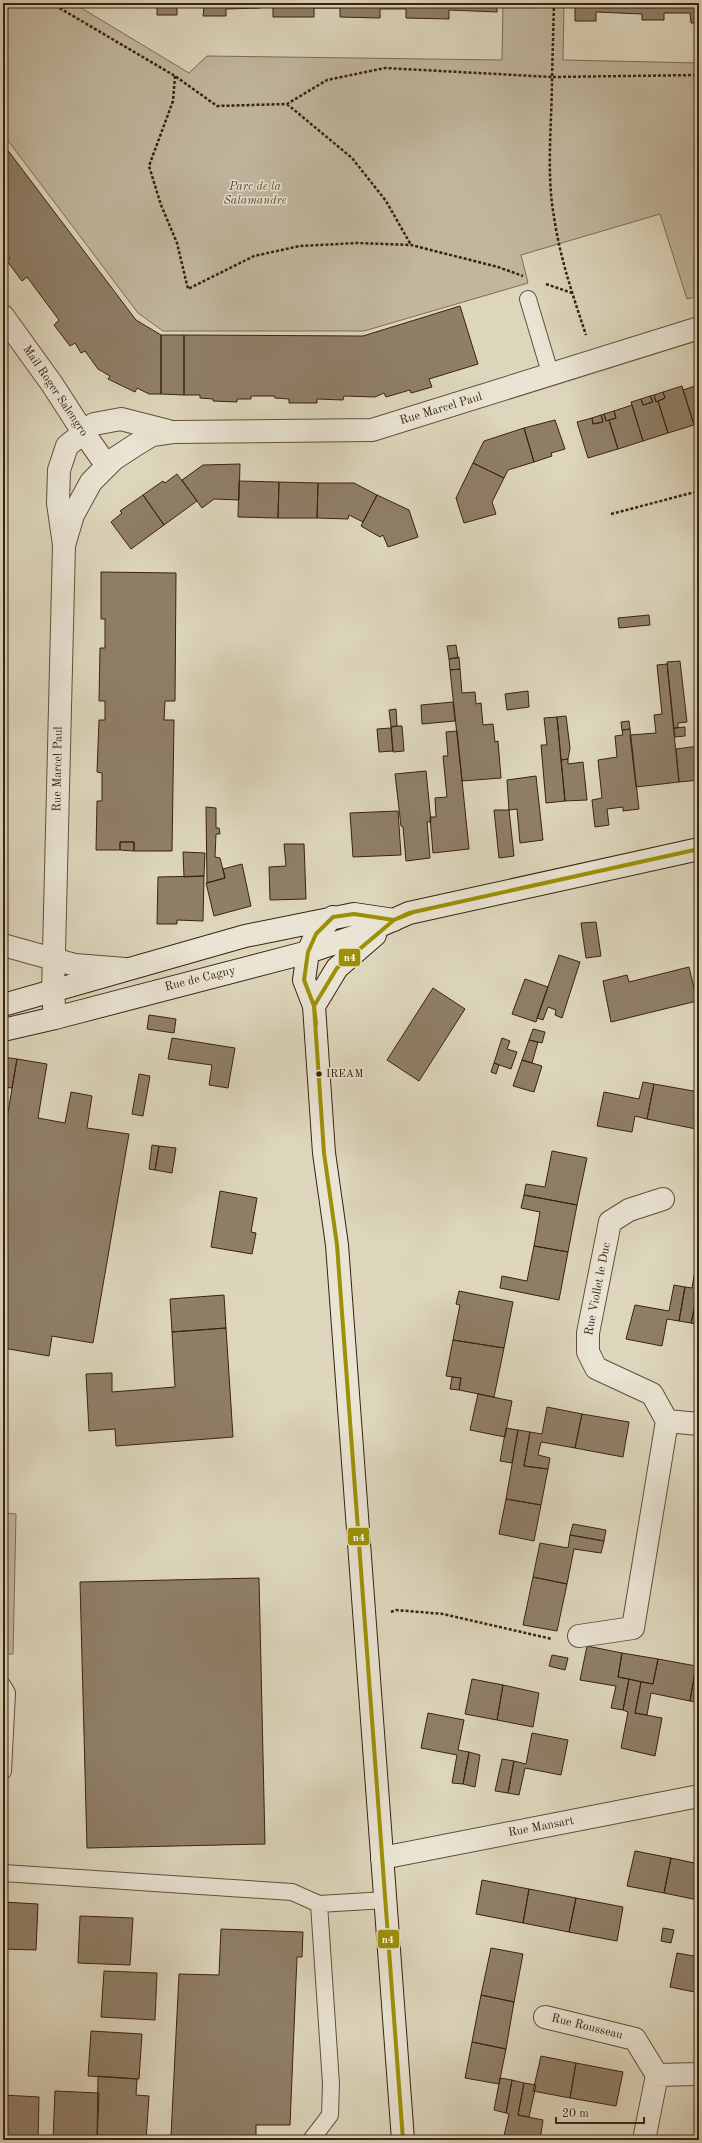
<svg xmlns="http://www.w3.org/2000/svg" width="702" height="2143" viewBox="0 0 702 2143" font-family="'Old Standard TT',serif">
<rect width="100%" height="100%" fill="#ddd6bc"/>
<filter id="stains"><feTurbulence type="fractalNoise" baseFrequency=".005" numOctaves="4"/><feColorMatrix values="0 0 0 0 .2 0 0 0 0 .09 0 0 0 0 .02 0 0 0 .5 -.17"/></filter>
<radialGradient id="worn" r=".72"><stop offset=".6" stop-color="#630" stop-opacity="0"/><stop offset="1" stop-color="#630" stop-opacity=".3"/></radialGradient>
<path fill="#c1b79e" stroke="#7e6c56" d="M3 3H73L189 73 207 56 502 60 503 3H564L563 60 699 63V296L687 299 660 214 521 255 528 283 364 331H163L138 313 3 134Z
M3 1513 16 1514 13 1654H3Z"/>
<path fill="#8f7f68" stroke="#3b210e" d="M157 3H497V12L449 10V19L406 18V9H380V18L340 17V8H314V17H273V7L260 6V8L226 9V16H203L204 7 177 6V15H157Z
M575 3H699V23H691L690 13H664V20H642V14L596 12V21H575Z
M3 144 136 320 161 335V394H149L137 388 135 392 108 379 110 376 98 369 85 351 81 353 75 343 70 346 54 325 59 320 27 277 22 281 7 261 10 258 3 248Z
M460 306 478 364 429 379 432 387 411 393 410 390 386 397 384 393 375 397 344 396 343 400 317 399V403H289V399L275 398 274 396H251V399H237V402L213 401V399L200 398V395H184V335L363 336Z
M161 335H184V395L161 394Z
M698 385 699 423 694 425 683 390Z
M682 386 694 425 668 433 658 401 665 398 663 392Z
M663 392 665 398 656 402 654 395Z
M654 395 656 402 658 401 668 433 643 441 631 402 641 399 643 405 653 402 650 396Z
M650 396 653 402 643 405 641 399Z
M632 405 643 441 618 449 609 420 616 418 614 411Z
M614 411 616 418 606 421 604 414Z
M604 414 606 421 609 420 618 449 588 458 577 422 592 418 593 424 603 422 601 415Z
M601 415 603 422 593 424 592 418Z
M555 420 565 449 551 453 552 456 534 462 524 428Z
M524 428 534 462 508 470 504 478 473 463 484 441Z
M473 463 504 478 492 502 496 514 464 523 456 498Z
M3 464H7V487H3Z
M240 464 239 500 214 499 202 508 182 480 203 465Z
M177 474 197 501 164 525 143 495 163 481 165 483Z
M239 481 279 482 278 518 238 517Z
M279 482 318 483 317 518H278Z
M318 483H354L377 495 363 522 349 515 348 519 317 518Z
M143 495 164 525 131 549 111 522 122 513 120 511Z
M377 495 409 510 418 537 388 547 383 535 380 537 361 526Z
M101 572 176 573 175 701H165L164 720H174L172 851H134V842H120V850H96L97 801H102V773L97 772 99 720H105V701H99L100 648H105V619H101Z
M649 615 650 625 619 628 618 618Z
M456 645 458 658 449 659 447 646Z
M459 657 460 669 450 670 449 659Z
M680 661 687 722 678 723V728H674L667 662Z
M667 664 679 782 636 787 630 735 656 733 654 715 662 714 657 665Z
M460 669 462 693 475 692 476 704 481 703 483 725 493 724 495 742 498 741 501 778 462 781 450 670Z
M528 691 529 707 507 710 505 694Z
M453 702 455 721 422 724 421 705Z
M396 709 397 726 391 727 389 710Z
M566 716 570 748 568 759 561 760 557 717Z
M557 717 565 801 546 803 541 745H547L544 718Z
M629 721 630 729 622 730 621 722Z
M397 726H402L404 751 393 752 391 727Z
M685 727V736L675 737 674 728Z
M391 728 393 751 379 752 377 729Z
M630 729 639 809 623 811V807L607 809 609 825 595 827 592 800 602 798 598 760 617 757 615 736 623 735 622 730Z
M457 731 469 849 433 853 430 817H436L435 798 447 797 443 756H448L446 732Z
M699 746V780L679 782 676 749Z
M568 759V764L583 762 587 800 565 801 561 760Z
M426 771 431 822H427L430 858 406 861 403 827 401 826 395 774Z
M536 776 543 840 520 843 517 809 509 810 507 780Z
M206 807 216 808V828H219L220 834H216L215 857 220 858 225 878 207 883Z
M494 810H509L514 856 499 858Z
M398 811 401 855 353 857 350 813Z
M120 842H134V851L120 850Z
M284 844H304L306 899 270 900 269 867 286 866Z
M183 852 205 853 204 876 184 877Z
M242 864 251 906 214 916 206 883 225 878 223 869Z
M204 876 203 921 177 920V924H157L158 877Z
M596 922 601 956 586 958 581 923Z
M559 955 580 962 562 1018 555 1015 556 1010 548 1007 543 1020 537 1018Z
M689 967 697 1001 611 1022 603 981 627 975 629 982Z
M525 979 548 987 536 1022 512 1014Z
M433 988 465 1009 419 1081 387 1060Z
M149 1015 176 1019 174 1033 147 1029Z
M533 1029 545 1032 542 1043 529 1040Z
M172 1038 235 1048 228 1088 209 1085 212 1065 168 1059Z
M502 1038 510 1041 507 1049 517 1052 511 1069 494 1063Z
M529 1040 538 1042 532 1063 522 1060Z
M3 1057 17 1059 12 1088 3 1087Z
M17 1059 47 1064 38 1118 65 1123 71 1092 92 1096 87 1128 129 1134 93 1343 52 1336 49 1356 3 1348V1142Z
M522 1060 542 1066 534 1092 513 1086Z
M494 1063 499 1065 496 1074 491 1072Z
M139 1074 150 1076 143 1116 132 1114Z
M643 1082 654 1084 647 1119 635 1116 632 1132 597 1126 604 1092 639 1099Z
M654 1084 699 1092V1114L696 1129 647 1119Z
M152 1145 159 1146 155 1170 149 1169Z
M159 1146 176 1148 172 1173 155 1170Z
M552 1151 587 1158 577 1205 524 1195 526 1184 545 1187Z
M220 1191 257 1198 251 1232 256 1233 252 1254 211 1247Z
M524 1195 577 1205 568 1252 534 1246 540 1212 521 1208Z
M534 1246 568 1252 559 1300 500 1288 502 1276 527 1281Z
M698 1253 699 1290 691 1323 679 1321 685 1287 692 1288Z
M674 1285 685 1287 679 1321 667 1319 662 1346 626 1339 635 1305 669 1311Z
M698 1289 699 1290V1325L691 1323Z
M459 1291 513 1302 504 1348 453 1340 460 1305 456 1304Z
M224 1295 226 1328 172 1332 170 1299Z
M226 1328 233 1437 116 1446 115 1429 89 1431 86 1374 112 1373V1392L175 1387 172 1332Z
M453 1340 504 1348 494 1397 459 1390 461 1378 446 1376Z
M452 1377 461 1378 459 1390 450 1389Z
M478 1394 512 1401 505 1437 470 1430Z
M547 1407 582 1414 575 1448 541 1442 538 1455 550 1458 548 1469 524 1466 530 1432 542 1434Z
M582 1414 629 1422 623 1457 575 1448Z
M506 1428 518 1430 512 1463 500 1461Z
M518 1430 530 1432 524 1466 548 1469 541 1505 506 1499Z
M506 1499 541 1505 534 1541 499 1534Z
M573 1524 606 1530 604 1541 570 1535Z
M570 1535 604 1541 601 1553 574 1549 567 1584 533 1577 540 1543 568 1548Z
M533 1577 567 1584 557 1631 523 1625Z
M259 1578 265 1844 87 1848 80 1582Z
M587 1646 622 1653 618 1677 629 1679 623 1710 611 1708 616 1686 580 1680Z
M622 1653 658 1659 653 1684 618 1677Z
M552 1655 568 1658 565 1670 549 1666Z
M658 1659 696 1666 690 1701 651 1693 647 1715 635 1713 641 1682 653 1684Z
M696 1666 699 1667V1702L690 1701Z
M472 1679 503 1685 497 1720 465 1714Z
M629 1679 641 1682 635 1713 662 1718 655 1756 621 1748 628 1712 623 1710Z
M503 1685 539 1693 533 1727 497 1720Z
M428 1713 464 1720 458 1750 469 1752 463 1784 452 1783 457 1755 421 1748Z
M532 1733 568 1740 561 1775 525 1768 519 1795 508 1793 514 1761 526 1764Z
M469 1752 480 1755 475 1787 463 1784Z
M502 1759 514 1761 508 1793 495 1791Z
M635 1851 671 1858 664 1893 627 1886Z
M671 1858 699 1864 698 1900 664 1893Z
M482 1880 529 1889 523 1923 476 1914Z
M529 1889 576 1898 569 1932 523 1923Z
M576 1898 623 1907 617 1941 569 1932Z
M3 1902 38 1904 36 1950 3 1949Z
M80 1916 133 1918 130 1965 78 1963Z
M663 1928 674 1930 671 1943 661 1941Z
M221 1929 303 1932 302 1957H297L290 2125H256V2138L171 2136 179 1974 219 1975Z
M697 1940 699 1941V1957L694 1956Z
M491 1948 523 1954 514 2002 481 1995Z
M677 1953 699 1957V1993L670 1987Z
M104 1971 157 1973 155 2020 101 2017Z
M481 1995 514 2002 506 2049 472 2042Z
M91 2031 142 2034 139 2079 88 2076Z
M472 2042 506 2049 499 2084 465 2078Z
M541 2056 576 2063 570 2098 533 2091Z
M576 2063 623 2072 616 2106 570 2098Z
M98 2076 137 2079 136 2095 149 2096 146 2140H97Z
M500 2078 512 2080 506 2113 494 2110Z
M512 2080 524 2083 518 2115 543 2120 540 2140H503L509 2114 506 2113Z
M524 2083 536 2085 529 2117 518 2115Z
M55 2091 99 2093 97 2140H53Z
M3 2095 39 2097 38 2140H3Z"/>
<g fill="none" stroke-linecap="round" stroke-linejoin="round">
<defs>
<path id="lane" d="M528 299 551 376
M3 1686 7 1693 3 1771
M3 1873 292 1892 319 1904 386 1900
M311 2140 330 2115 331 2084 319 1904"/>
<path id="street" d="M3 316 52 384 83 432 107 466
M64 545 73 515 91 482 114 459 137 444 152 435 173 432 372 430 699 328
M3 945 75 965 125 969
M55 1018 53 992 64 545 58 503 59 470 67 446 94 424 121 419 168 431
M663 1199 629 1210 610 1222 588 1333V1352L596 1368 652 1394 667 1421
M579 1636 633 1628 667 1421 699 1424
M382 1858 699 1796
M545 2017 635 2039 657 2075
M644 2140 657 2075 699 2074"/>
<path id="secondary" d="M333 917 316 934 308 952 304 980 314 1006 324 1153 337 1245 403 2140
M3 1005 245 936 354 914 394 920
M314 1006 337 968 375 935
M3 1030 55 1018 308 952 359 935 409 913 699 849"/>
</defs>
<use href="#lane" stroke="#644e3a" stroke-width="18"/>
<use href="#street" stroke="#644e3a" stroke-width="24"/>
<use href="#secondary" stroke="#3b210e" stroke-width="24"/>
<path stroke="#3b210e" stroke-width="2.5" stroke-dasharray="3 2" stroke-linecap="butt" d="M51 3 175 76 217 106 287 104 327 80 385 68 552 77C552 122 546 173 554 217 560 258 573 296 586 335
M554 3 552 77 699 75
M175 76 173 101 149 166 161 205 177 243 188 289 254 256 300 246 357 243 411 245 498 267 523 276
M287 104 352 158 386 201 411 245
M546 284 572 293
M611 514 699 491
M391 1612 396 1610 443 1614 552 1639"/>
<use href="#lane" stroke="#e9e4d3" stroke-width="16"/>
<use href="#street" stroke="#e9e4d3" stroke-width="22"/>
<use href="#secondary" stroke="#e9e4d3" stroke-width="22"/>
<defs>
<path id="bus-1" d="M316 1024 314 1006 337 968 394 920 414 912
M403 2140 337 1245 324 1153 314 1006 304 980 308 952 316 934 333 917 354 914 394 920 409 913 699 849"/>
</defs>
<use href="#bus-1" stroke="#e9e4d3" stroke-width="7"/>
<use href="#bus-1" stroke="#9d9007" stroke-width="4"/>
</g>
<circle fill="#3b210e" stroke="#e9e4d3" stroke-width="1.5" cx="319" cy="1074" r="3.5"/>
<g text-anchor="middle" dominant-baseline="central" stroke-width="3" stroke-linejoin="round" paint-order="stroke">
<g font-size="11" fill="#3b210e" stroke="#e9e4d3" text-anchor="start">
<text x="326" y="1074">IREAM</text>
</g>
<g font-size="12" font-style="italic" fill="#5c4632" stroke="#e9e4d3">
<text x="255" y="187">Parc de la<tspan x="255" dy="14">Salamandre</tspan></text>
</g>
<g font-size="12" fill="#3b210e" stroke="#e9e4d3">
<text transform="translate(55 391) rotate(56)">Mail Roger Salengro</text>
<text transform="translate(441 409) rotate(-17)">Rue Marcel Paul</text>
<text transform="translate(58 769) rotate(-89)">Rue Marcel Paul</text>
<text transform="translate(200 979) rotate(-14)">Rue de Cagny</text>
<text transform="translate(598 1289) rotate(-79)">Rue Viollet le Duc</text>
<text transform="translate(541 1827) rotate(-11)">Rue Mansart</text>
<text transform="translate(587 2027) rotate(14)">Rue Rousseau</text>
</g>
</g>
<g stroke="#e9e4d3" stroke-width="1.5">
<rect x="338" y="948" width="23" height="19" rx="4" fill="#9d9007"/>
<rect x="347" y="1527" width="23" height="19" rx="4" fill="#9d9007"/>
<rect x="377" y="1929" width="23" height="20" rx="4" fill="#9d9007"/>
</g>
<g font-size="11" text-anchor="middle" font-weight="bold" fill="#fff">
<text x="350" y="961">n4</text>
<text x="359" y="1541">n4</text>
<text x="388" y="1943">n4</text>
</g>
<rect width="702" height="2143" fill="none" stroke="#ddd6bc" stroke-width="16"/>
<rect x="4" y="4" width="694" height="2135" fill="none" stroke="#3b210e" stroke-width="2"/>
<rect x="8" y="8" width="686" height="2127" fill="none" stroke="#3b210e"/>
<path d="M556 2117v6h88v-6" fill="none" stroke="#3b210e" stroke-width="2"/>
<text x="562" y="2117" font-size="12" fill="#3b210e" stroke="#e9e4d3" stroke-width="3" paint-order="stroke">20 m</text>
<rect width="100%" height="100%" filter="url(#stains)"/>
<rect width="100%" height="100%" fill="url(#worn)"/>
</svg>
